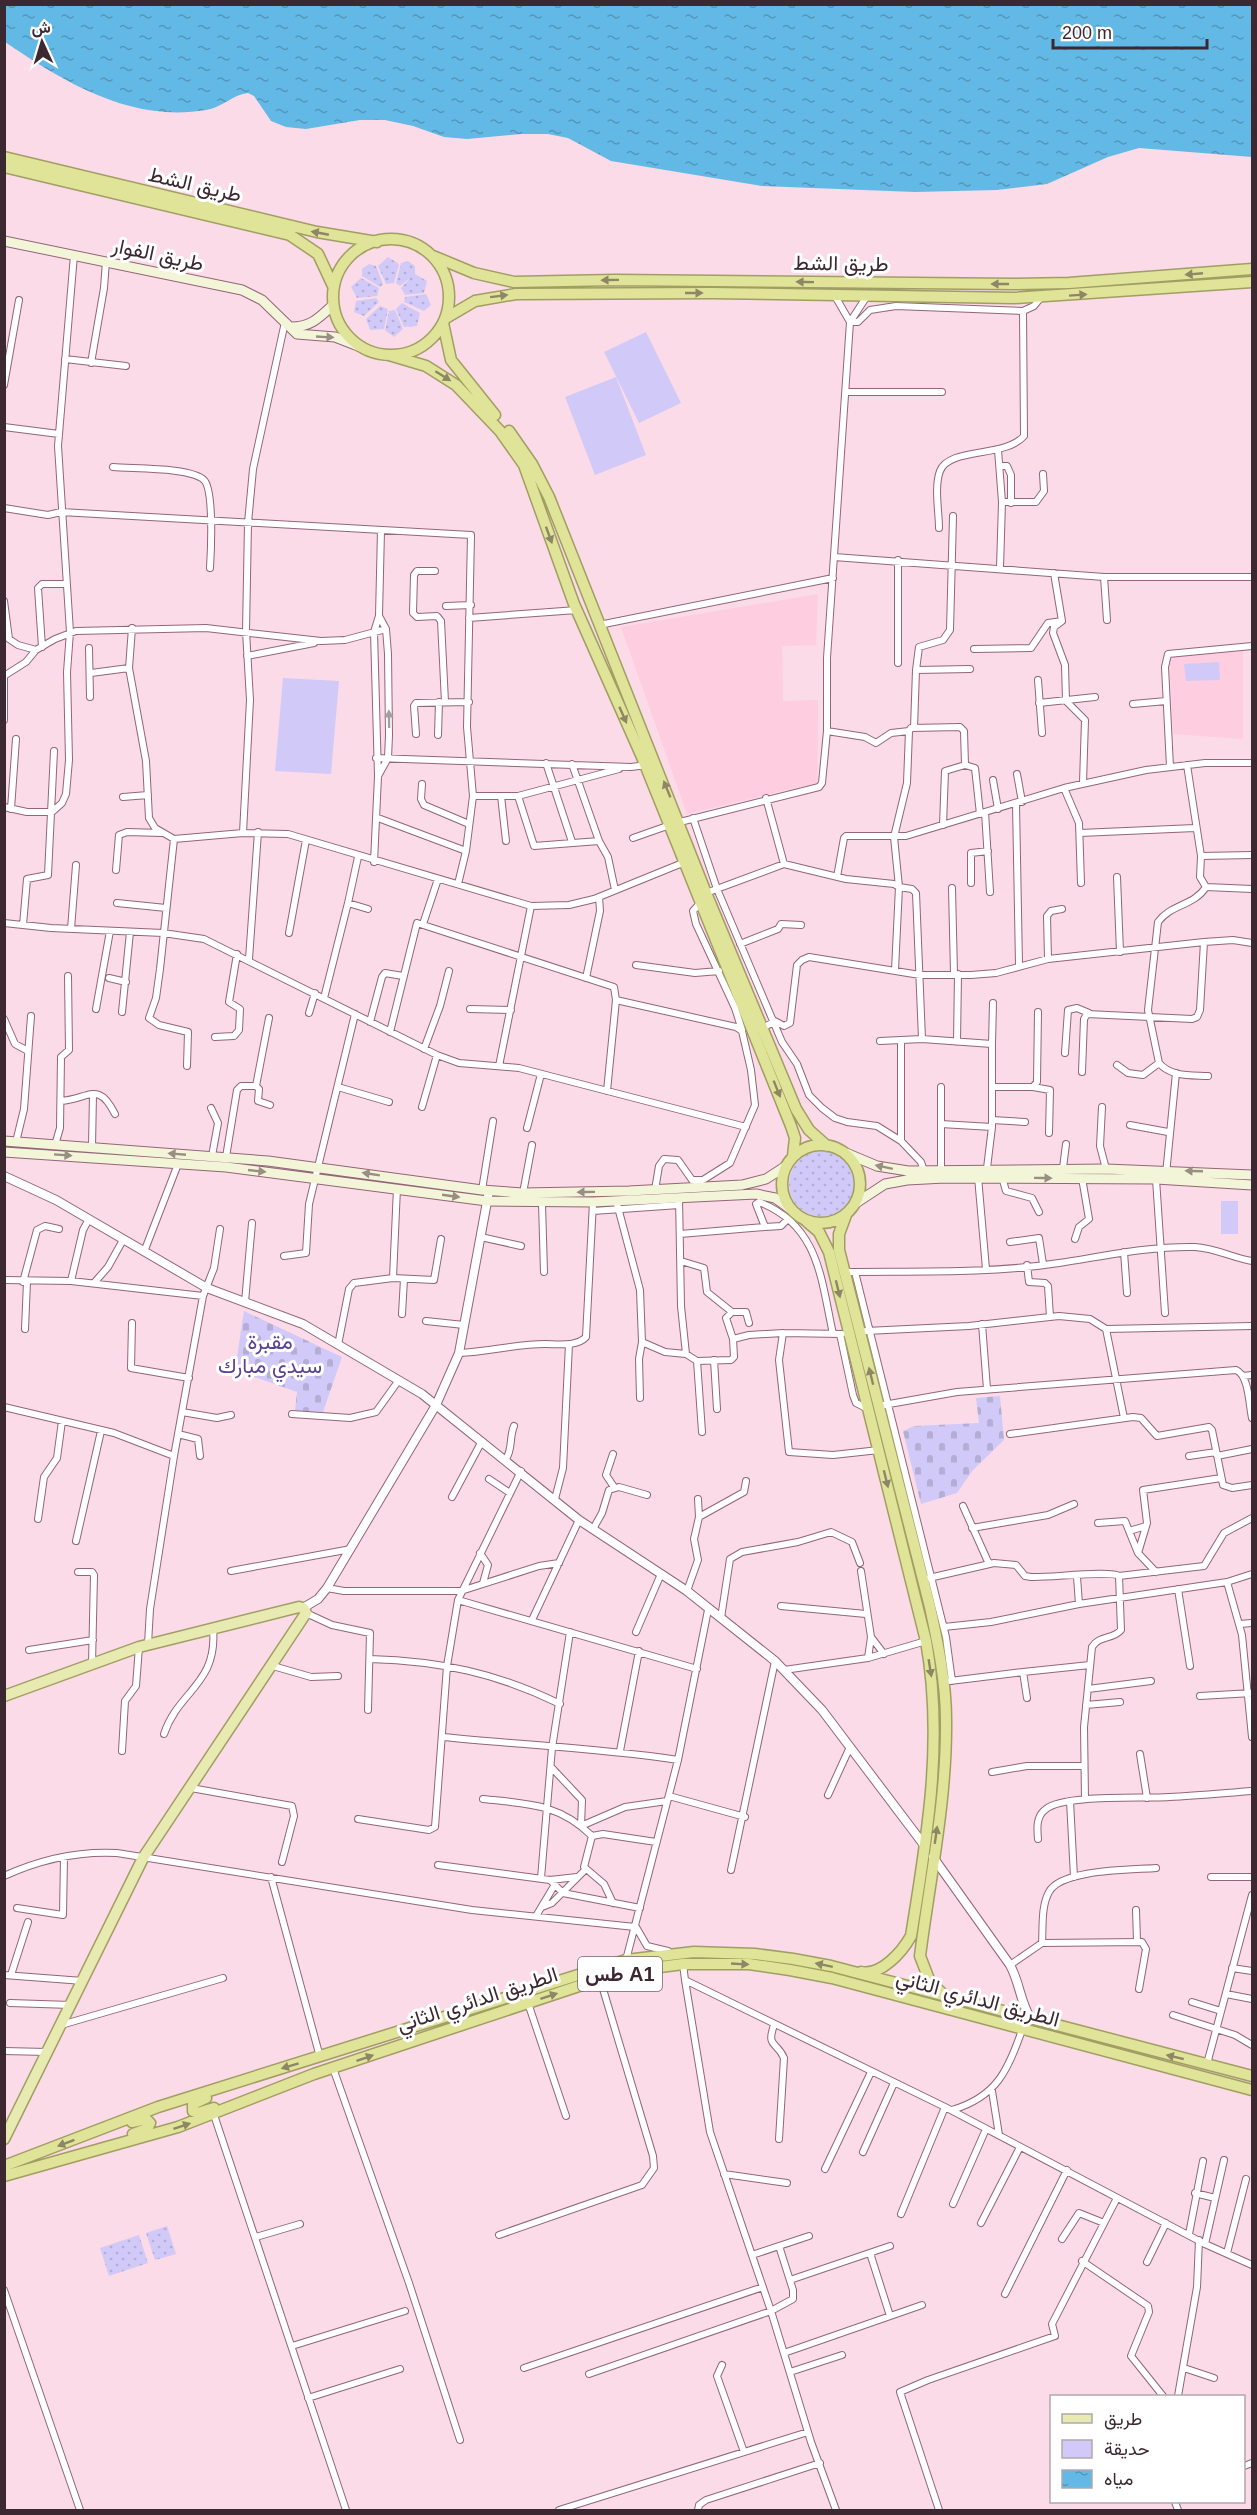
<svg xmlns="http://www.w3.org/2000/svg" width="1257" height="2515" viewBox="0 0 1257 2515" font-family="Helvetica,Vazirmatn,sans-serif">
<defs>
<pattern id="grass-dots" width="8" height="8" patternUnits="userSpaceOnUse" patternTransform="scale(1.5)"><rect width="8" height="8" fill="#d1caf8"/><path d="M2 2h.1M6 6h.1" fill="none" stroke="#b4aed5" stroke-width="1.8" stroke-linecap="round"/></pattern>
<pattern id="cemetery-stones" width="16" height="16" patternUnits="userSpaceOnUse" patternTransform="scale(1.5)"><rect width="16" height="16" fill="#d1caf8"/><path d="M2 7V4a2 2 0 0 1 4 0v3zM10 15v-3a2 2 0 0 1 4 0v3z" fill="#b4aed5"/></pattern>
<pattern id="water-ripples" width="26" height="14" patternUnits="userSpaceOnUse" patternTransform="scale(1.5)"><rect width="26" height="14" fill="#63b9e5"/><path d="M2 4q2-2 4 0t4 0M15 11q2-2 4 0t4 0" fill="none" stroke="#5396ba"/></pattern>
</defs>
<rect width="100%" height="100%" fill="#fbdbe7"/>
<path fill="#fecde0" d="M818 594 816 645 782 646 783 701 818 700 817 783 687 814 621 627Z
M1243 650V739L1173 734 1169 656Z"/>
<path fill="url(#grass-dots)" d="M388 257 399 264 394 283 386 284 378 266Z
M408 261 415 266V274L427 281 424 293 405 295 401 288 410 278 400 286 396 283 401 263Z
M369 264 376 266 383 284 380 287 362 276V269Z
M361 278 379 288 377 296 357 298 351 287Z
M426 294 431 305 424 311 404 302 405 297Z
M376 298 379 302 364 316 354 312 356 301Z
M402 303 420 313 417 326 404 327 396 309Z
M380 306 388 309 384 329 370 330 366 319Z
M395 310 403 329 394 337 385 330 389 311Z
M789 1184a33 33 0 1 1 66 0a33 33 0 1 1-66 0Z
M167 2226 176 2254 155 2260 146 2233Z
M139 2235 148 2263 109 2276 100 2248Z"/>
<path fill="url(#cemetery-stones)" d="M244 1311 342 1357 323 1412 295 1411 297 1392 235 1370Z
M1000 1396 1004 1440 973 1470 957 1493 921 1504 903 1431 914 1426 979 1423 976 1398Z"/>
<path fill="#d1caf8" d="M646 332 681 403 639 423 604 352Z
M616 377 646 455 595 475 565 397Z
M1219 662 1220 680 1186 681 1184 664Z
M283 678 339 681 331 774 275 771Z
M1221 1201H1238V1234H1221Z"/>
<path fill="url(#water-ripples)" d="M4 5H1252V157L1139 148 1108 157 1047 184 997 190 915 192 762 186 611 161 568 138 548 134H521L467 139 444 137 413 126 385 120H360L306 129 286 127 271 121 254 96 248 93C234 94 221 108 206 110 131 123 64 82 5 42Z"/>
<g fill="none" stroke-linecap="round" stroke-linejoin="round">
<defs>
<path id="minor" d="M835 296 850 322
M850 322H858L870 310 896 306 1023 311 1034 306 1042 296
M65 359 126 366
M91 363 104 288 106 261
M4 385 19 300
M846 392H942
M4 427 59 434
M998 450 1002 502 1000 568
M1001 466H1007L1011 475V503
M113 467C133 469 191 467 204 480 214 490 211 552 210 568
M1002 502H1036L1044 491 1043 474
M4 508 48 515 61 512 471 535 467 727 473 796 466 851
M939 528C939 512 934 487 940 471 949 447 1005 458 1024 436L1023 311
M834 557 1104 577H1252
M898 560V663
M435 571H417L414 575 413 613 417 617 437 616 441 621 445 702
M1054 573 1062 621 1054 627 1053 633 1065 665 1066 701 1085 720 1083 783
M1104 577 1107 620
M4 601 9 639 18 645 36 650
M446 606 471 605
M469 618 577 610
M599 625 833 578
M132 628 129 668 146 761 149 818 155 828 174 839
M42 647 38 588 42 584H66
M89 648 90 697
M974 649 1031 648 1048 623 1062 621
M247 656 314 643
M916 670 919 647 943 640 950 630 953 516
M91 673 129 668
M4 676 26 662 36 650 55 639 76 631 206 628 321 641 345 640 386 629
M4 678V720
M1038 680 1042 733
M1039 703 1095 697
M1133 704 1166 701
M914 728 916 670 970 669
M827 731 865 737 876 743 891 733 909 731
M416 734 414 706 416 703 469 702
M438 735 439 702
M376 758 631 767 647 765
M546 763 572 842
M572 764 599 841
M965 765 975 768 980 814
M1187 765 1201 856 1200 877 1206 887 1252 889
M1170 767 1165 667 1168 654 1252 646
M1017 774 1022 802
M378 776 388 758 389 735 388 654 386 629 379 616
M993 780 998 809
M422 784 421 799 424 805 469 824
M1064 788 1079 823 1081 883
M473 796H518L619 769
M501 796 506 841
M518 796 534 846 599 841 608 857 615 890
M123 797 148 795
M766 798 784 864
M1016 804 1019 965
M4 807 27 812H52L62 803 66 794 69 760 67 672 70 632 58 446 74 255
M11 809 16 739
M985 812 990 892
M378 818 466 851 458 884
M693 818 717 889 782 1042 797 1064 809 1095 822 1108 835 1118 847 1122 877 1126 901 1141
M680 822 819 787 822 783 827 731V658L850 322 867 296
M243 833 250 700 246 631 248 523 253 469 285 322
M1080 833 1195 828
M633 838 670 825
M1201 856 1252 855
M358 857 348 903 368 909
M374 862 378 776 374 632 379 616 381 530
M116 870 119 835 127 832 162 833
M837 877 844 838 846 836H906L1064 788 1146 770 1205 763H1252
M1117 877 1120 952
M971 883V853L988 851
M1206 887C1194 906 1171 904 1158 922L1148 1010 1159 1063C1171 1077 1190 1075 1208 1076
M952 888 954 974
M706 893 784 864 846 879 894 884 899 887 895 970
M701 902 693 911 696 924 735 1008 742 1030
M117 903 166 908
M4 923 51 928 163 933 204 939 437 1055 459 1063 519 1068 746 1127
M423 924 438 879
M23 925 27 879 48 875 54 751
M71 929 76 865
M289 933 306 840
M740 944 778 929 781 924 801 925
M249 959 258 832
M1048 959 1047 916 1051 911 1062 909
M636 965 695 973 719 971
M109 978 126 982
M586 978 600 911 599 897
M324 998 348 903
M616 1000 736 1027 742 1031 751 1070 755 1105 730 1163 703 1180H692L678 1160 664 1159 659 1166 655 1190
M96 1009 110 931
M470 1009 511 1010
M122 1012 130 932
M309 1013 315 993
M4 1019 15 1044 28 1051
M370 1022 382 977 385 973 403 976
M763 1028 775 1021 784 1026 790 1023 797 965 802 960 809 957 920 975H971L996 973 1048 959 1204 942 1233 940 1252 943
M390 1032 417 923 614 987 616 1000 607 1091
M215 1037 234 1036 239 1030 240 1009 229 1002 237 954
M922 1039 992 1044V1127L987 1168
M901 1040V1141L921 1162 925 1174
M880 1041 922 1039 916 893 912 889 899 887 894 837 907 783 909 731 911 728 960 727 964 731 965 765 945 771 943 825
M957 1042 958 974
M992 1044 993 1003
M424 1049 440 1006 449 971
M1065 1053 1068 1010 1077 1008 1089 1013
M1117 1065 1128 1073 1143 1075 1159 1063
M187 1066 188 1032 159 1025 149 1018 156 998 160 969 174 839 243 833 288 834 531 906 569 905 594 899 685 862
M499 1066 531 906
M1082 1072 1084 1019 1087 1014 1192 1019 1197 1017 1200 1010 1204 942
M256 1086 259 1089 258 1101 270 1105
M338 1087 389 1102
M992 1087H1033L1037 1082 1038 1012
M1033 1087 1050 1090 1049 1133
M61 1101C89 1099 98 1080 115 1114
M422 1107 437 1055
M1102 1107 1100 1146 1106 1169
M211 1108 218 1123 212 1156
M992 1120 1025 1122
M941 1124 992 1127
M1130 1125 1168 1132
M527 1128 541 1074
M16 1142 24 1109 31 1016
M55 1145 60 1128 61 1057 69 1050 68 976
M92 1147 93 1094
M226 1157 237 1090 241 1086H256L269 1018
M1063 1168 1066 1144
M941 1169V1087
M1166 1174 1176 1073
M978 1177 986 1269
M1002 1177 1006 1191 1032 1198 1039 1212
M1156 1179 1165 1313
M482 1190 493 1121
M523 1193 532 1145
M679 1197 681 1306 686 1354
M616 1200 640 1290 642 1342 665 1352 686 1354 697 1361 731 1360 734 1357 733 1339 749 1335 783 1333
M542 1203 544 1272
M593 1211 679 1205
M765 1227 781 1226 788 1219
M680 1234 765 1227 756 1204 759 1202C819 1225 821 1279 833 1334
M481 1237 521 1246
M1075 1239 1079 1227 1089 1219 1082 1178
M1010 1242 1039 1238 1043 1264
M144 1252 178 1164
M1124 1252 1127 1293
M284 1256 306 1253 309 1204 355 1014
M681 1261 704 1268 707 1292 732 1312H746L749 1323
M1027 1265 1029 1282 1045 1283 1048 1286 1050 1317
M844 1272C915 1271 988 1274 1059 1263 1105 1256 1148 1246 1195 1247 1215 1248 1233 1258 1252 1261
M855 1272 946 1637 952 1681
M393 1278 397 1188
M4 1280 71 1281 203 1296
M71 1281 83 1230 89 1219
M23 1282 37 1230 45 1226 59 1229
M94 1283 108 1267 123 1240
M245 1302 252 1223
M732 1312 726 1318 733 1339
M402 1314 404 1279
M426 1321 464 1325
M132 1323 131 1368 189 1378
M982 1324 987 1389
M25 1329 27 1282
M866 1331 969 1326 1059 1316 1090 1319 1106 1329
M840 1334 853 1395 856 1403 868 1409
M842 1334 783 1333 779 1360 789 1452 833 1455 879 1450
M338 1345 349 1289 354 1283 393 1278 434 1280 441 1239
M459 1353C488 1352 516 1344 545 1344 557 1344 577 1347 586 1337L593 1202
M714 1360 717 1409
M697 1361 702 1432
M1243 1376 1252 1375
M640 1398 639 1359 642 1342
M878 1406 957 1392 1236 1370C1249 1375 1249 1405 1252 1418
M4 1407 114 1433 174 1456
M182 1412 217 1418 231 1415
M292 1414 350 1418 376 1412 399 1380
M1124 1418 1106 1329 1252 1326
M178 1434 198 1439 200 1456
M1010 1434 1133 1417 1141 1418 1157 1436 1209 1427 1212 1430 1223 1485 1232 1488 1252 1485
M613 1454 606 1475 614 1487
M1189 1456 1216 1452
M1217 1456 1252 1449
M506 1459C513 1448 509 1438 514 1426
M489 1479 510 1493
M452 1497 482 1441
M555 1499 563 1468 569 1344
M698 1499 699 1517
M963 1506 989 1564
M38 1519 44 1477 57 1458 62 1421
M1098 1523 1125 1521 1138 1553
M972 1528 1048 1515 1074 1504
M593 1529 602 1513 609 1490 619 1487 647 1495
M1129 1531 1146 1526
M76 1541 101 1431
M480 1553 488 1565 483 1583
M231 1571 351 1549
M861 1571 871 1637 868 1658
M78 1572H92L94 1575 92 1664
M1156 1572 1138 1553 1147 1523 1143 1490 1221 1478
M1077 1577 1079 1604
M929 1578 994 1563 1016 1565 1025 1576 1031 1577C1048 1578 1111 1570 1119 1576
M1227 1582 1242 1635 1252 1737
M327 1588 344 1591H461L539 1566 559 1563
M1178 1589 1190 1666
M687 1591 698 1560 694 1539 699 1517 744 1492 746 1481
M458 1600 697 1669
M781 1606 866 1614
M306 1613 332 1625 370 1633 368 1710
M721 1618 730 1559 742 1552 798 1542 831 1532 852 1542 860 1563
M532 1620 579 1520
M1239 1624 1252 1623
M944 1627 991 1622 1079 1604 1227 1582 1252 1574
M636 1632 661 1574
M871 1637 884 1654
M148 1644 150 1609 174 1456 203 1296 214 1268 220 1229
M29 1650 93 1640
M370 1659C440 1661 497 1673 560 1704
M273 1666 311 1677 338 1676
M784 1670 868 1658 926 1641
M950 1681 1023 1672
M1088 1689 1151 1681
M1200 1696 1252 1693
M1027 1698 1023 1672 1090 1665
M1086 1705 1120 1702
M164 1734C178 1691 218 1684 213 1629
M443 1737C521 1745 600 1748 678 1760
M122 1751 125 1701 136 1686 139 1647
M620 1751 639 1651
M1140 1754 1147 1798
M551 1767 582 1800 581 1826
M992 1772 1027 1766H1084
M191 1788 292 1806 294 1816 282 1862
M828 1795 850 1747
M669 1796 745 1817
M483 1799C528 1804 558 1803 592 1836
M1085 1799 1084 1727 1092 1647C1099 1635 1113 1640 1121 1630L1119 1576 1204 1566 1224 1533 1252 1518
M1070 1801 1074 1877
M358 1819 429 1830 435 1827 447 1666 458 1600 521 1471
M581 1826 625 1807 667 1801
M592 1836 584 1867 604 1884 613 1903
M592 1836 603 1834 656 1842
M1038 1839C1037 1828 1036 1816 1046 1809 1064 1794 1143 1799 1169 1797 1197 1796 1225 1793 1252 1791
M438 1865 550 1880 577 1877
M731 1870 775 1661
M4 1876C39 1860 78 1851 117 1853L472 1910 635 1927
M271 1877 320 2057
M1211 1877H1252
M541 1878 552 1748 570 1632
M550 1880 563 1893 640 1908
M542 1907 552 1903 585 1870
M17 1908 63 1915 64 1857
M1136 1910 1137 1941
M536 1916 554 1886
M636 1927 647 1946 668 1951
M1042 1943C1043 1928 1041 1906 1049 1892 1061 1869 1132 1870 1156 1868
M626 1960 678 1760 708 1610
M683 1964 685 1980 945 2107 1205 2244 1252 2265
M1010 1965 1042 1943 1142 1942 1146 1949 1139 1989
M1232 1968 1252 1971
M4 1975 83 1981
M11 1975 28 1922
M685 1980 710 2132 771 2311 811 2442 836 2510
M1226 1994 1252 1999
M1192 2002 1221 2011
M10 2003 71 2005
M528 2003 566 2116
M1173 2015 1235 2035 1252 2045
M61 2025 223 1978
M774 2025C766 2048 777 2041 784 2058L779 2139
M4 2051 47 2052
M1207 2064 1252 1895
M333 2068 409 2283 460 2440
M992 2091 999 2135
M952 2110C996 2097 1008 2071 1022 2030
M214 2115 346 2510
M863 2152 894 2083
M825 2169 871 2072
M724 2174 787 2183
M1195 2193 1215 2198
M953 2204 986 2129
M901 2214 945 2107
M981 2223 1020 2147
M1189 2234 1203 2161
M499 2235 642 2185 654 2168 653 2156 600 1979
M256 2237 300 2224
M1062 2239 1079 2213 1104 2223
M1205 2244 1224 2160
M870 2253 890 2316
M1227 2253 1246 2179
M752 2255 809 2236
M1082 2261 1148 2306 1149 2312 1131 2356 1163 2396
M1147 2262 1166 2223
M790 2280 890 2246
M4 2290 80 2510
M1005 2294 1067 2170
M292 2346 405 2311
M784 2353 922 2305
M722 2365 717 2376 744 2452
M524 2368 763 2287
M1184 2368 1214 2378
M790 2372 842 2355
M589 2374 771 2311 793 2299V2290L779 2246
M1178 2396 1197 2287 1199 2240
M308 2398 400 2369
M1244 2466 1252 2463
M1175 2502 1178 2510
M559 2510 808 2432
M698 2510 699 2505 706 2500 820 2463
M939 2510 900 2392 928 2380 1055 2336 1052 2324 1117 2198"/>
<path id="tertiary" d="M4 1176 56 1200 207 1288 303 1324 422 1394 579 1520 687 1591 775 1661 822 1710 924 1845
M303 1608 318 1599 327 1588 436 1405 459 1353 489 1191
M933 1857 1010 1965C1020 1983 1020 2002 1031 2019"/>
<path id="secondary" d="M4 241 242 290 262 300 297 334 335 337 361 347
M291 327C311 327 319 318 333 305
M4 1141 268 1161 482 1190 523 1193 629 1191 742 1185 766 1179 786 1166
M4 1152 226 1167 487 1201 593 1202 756 1194 775 1198 792 1210
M846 1153 877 1166 908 1171 1106 1169 1252 1175
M856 1203 885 1184 907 1180 945 1178 1156 1179 1252 1185"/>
<path id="primary" d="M4 1696 139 1647 299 1607 303 1608 306 1613 143 1858 4 2139"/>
<path id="trunk" d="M4 157 317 232 377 242
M4 167 290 235 318 254 333 286
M333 297a58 58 0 1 1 116 0a58 58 0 1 1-116 0Z
M433 256 474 273 514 282 615 280 1014 284 1069 283 1252 269
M446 318 475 301 516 294 711 293 1014 298 1252 282
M443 323 451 360 495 415
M389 355 426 366 456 385 500 431 524 465 574 604 642 757 791 1126 795 1138 793 1156
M509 431 532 464 549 497 706 893 796 1109 809 1130 827 1146
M782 1184a39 39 0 1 1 78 0a39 39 0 1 1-78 0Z
M846 1215 839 1234V1250L930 1607C938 1644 946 1682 946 1720 947 1799 930 1878 920 1956L930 1982 944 1995
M805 1220 819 1232 829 1252 926 1641C944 1740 927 1838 911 1936 902 1952 881 1976 861 1972
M206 2098 193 2104V2111L198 2113 214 2108
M132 2122 146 2119 150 2123 147 2129 133 2134
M4 2166 158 2107 626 1960 694 1952 755 1954 793 1959 831 1966 1252 2076
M4 2176 178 2127 314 2074 597 1980 629 1971 683 1964H749L790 1970 832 1978 1252 2090"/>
</defs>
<use href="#minor" stroke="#936579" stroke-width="8"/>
<use href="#tertiary" stroke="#936579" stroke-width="10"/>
<use href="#secondary" stroke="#936579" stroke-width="11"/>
<use href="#primary" stroke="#a19e63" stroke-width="13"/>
<use href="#trunk" stroke="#a19e63" stroke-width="13"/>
<use href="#minor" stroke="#fff" stroke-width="6"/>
<use href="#tertiary" stroke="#fff" stroke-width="8"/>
<use href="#secondary" stroke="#f3f5d8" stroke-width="9"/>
<use href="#primary" stroke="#e7ebb2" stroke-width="10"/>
<use href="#trunk" stroke="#dfe498" stroke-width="10"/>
</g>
<defs><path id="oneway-solid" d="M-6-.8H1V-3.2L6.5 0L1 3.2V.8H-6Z" transform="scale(1.5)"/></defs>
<g fill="#8e8664">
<use href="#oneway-solid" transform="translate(320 233) rotate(-169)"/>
<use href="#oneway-solid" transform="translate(1194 274) rotate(175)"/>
<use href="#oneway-solid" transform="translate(610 280) rotate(179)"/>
<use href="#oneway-solid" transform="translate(805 282) rotate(-179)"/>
<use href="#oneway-solid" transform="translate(1000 284) rotate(-180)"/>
<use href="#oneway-solid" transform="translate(694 293)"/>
<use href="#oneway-solid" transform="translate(1078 295) rotate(-4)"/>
<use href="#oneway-solid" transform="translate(499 296) rotate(-7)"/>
<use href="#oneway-solid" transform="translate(443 376) rotate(32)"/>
<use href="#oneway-solid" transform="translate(549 535) rotate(70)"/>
<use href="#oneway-solid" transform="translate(623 715) rotate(66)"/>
<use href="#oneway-solid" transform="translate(667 789) rotate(-112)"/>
<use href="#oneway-solid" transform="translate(777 1089) rotate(68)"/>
<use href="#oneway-solid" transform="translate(838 1289) rotate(76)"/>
<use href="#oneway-solid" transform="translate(871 1376) rotate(-104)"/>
<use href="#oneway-solid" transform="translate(886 1479) rotate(76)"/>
<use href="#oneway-solid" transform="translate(930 1668) rotate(81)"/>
<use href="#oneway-solid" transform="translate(936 1835) rotate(-82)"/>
<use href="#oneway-solid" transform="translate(740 1964) rotate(3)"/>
<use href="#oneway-solid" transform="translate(824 1965) rotate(-168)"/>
<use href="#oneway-solid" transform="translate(549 1996) rotate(-18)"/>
<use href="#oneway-solid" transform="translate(1175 2057) rotate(-166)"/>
<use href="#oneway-solid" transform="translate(365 2058) rotate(-19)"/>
<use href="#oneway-solid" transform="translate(290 2066) rotate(163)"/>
<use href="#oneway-solid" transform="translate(182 2126) rotate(-18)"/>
<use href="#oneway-solid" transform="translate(66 2143) rotate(159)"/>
</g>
<g fill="#988e84">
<use href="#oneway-solid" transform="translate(325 337) rotate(3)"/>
<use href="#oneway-solid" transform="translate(177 1154) rotate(-175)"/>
<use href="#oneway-solid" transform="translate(63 1155) rotate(4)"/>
<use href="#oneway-solid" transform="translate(884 1167) rotate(-168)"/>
<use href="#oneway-solid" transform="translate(257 1171) rotate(6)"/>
<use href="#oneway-solid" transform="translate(1194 1171) rotate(-178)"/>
<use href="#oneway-solid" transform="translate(371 1174) rotate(-171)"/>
<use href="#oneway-solid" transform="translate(1043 1178) rotate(1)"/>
<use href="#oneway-solid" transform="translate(586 1192) rotate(179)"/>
<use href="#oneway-solid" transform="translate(451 1196) rotate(8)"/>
</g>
<use fill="#a79ea2" href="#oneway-solid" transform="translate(389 719) rotate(-91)"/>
<g text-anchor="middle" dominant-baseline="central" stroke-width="6" stroke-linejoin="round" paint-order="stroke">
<rect fill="#fff" stroke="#76686f" stroke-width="1.5" x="578" y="1957" width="84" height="34" rx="4.5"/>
<g font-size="20" font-weight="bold" fill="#3c2831">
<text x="620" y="1974">طس A1</text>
</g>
<g font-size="21" fill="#3c2831" stroke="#fff">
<text transform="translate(195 184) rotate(13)">طريق الشط</text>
<text transform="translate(158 254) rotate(12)">طريق الفوار</text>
<text transform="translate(841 263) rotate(1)">طريق الشط</text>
<text transform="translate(978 1998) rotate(15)">الطريق الدائري الثاني</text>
<text transform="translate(477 1999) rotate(-18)">الطريق الدائري الثاني</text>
</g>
<g font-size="21" fill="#574095" stroke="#fff">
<text x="270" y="1341">مقبرة<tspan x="270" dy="24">سيدي مبارك</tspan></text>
</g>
</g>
<rect width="1257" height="2515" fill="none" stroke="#3c2831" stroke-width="12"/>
<rect x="1050" y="2395" width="195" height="108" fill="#ffffff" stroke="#b1a9ad" stroke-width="1.5"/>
<rect x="1062" y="2414" width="30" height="9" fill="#e7ebb2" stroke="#b1a9ad" stroke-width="1.5"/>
<text x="1104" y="2425" font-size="18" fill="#3c2831">طريق</text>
<rect x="1062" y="2440" width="30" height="18" fill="#d1caf8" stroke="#b1a9ad" stroke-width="1.5"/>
<text x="1104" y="2455" font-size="18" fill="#3c2831">حديقة</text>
<rect x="1062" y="2470" width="30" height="18" fill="url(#water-ripples)" stroke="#b1a9ad" stroke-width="1.5"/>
<text x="1104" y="2485" font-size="18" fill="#3c2831">مياه</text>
<g transform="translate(42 42) rotate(356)" stroke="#ffffff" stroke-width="4.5" paint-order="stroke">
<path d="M0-4.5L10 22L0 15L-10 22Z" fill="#3c2831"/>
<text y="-9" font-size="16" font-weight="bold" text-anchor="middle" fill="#3c2831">ش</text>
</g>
<path d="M1053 39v9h154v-9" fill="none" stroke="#3c2831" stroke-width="3"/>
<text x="1062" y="39" font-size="18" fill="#3c2831" stroke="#ffffff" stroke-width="4.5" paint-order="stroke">200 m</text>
</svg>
